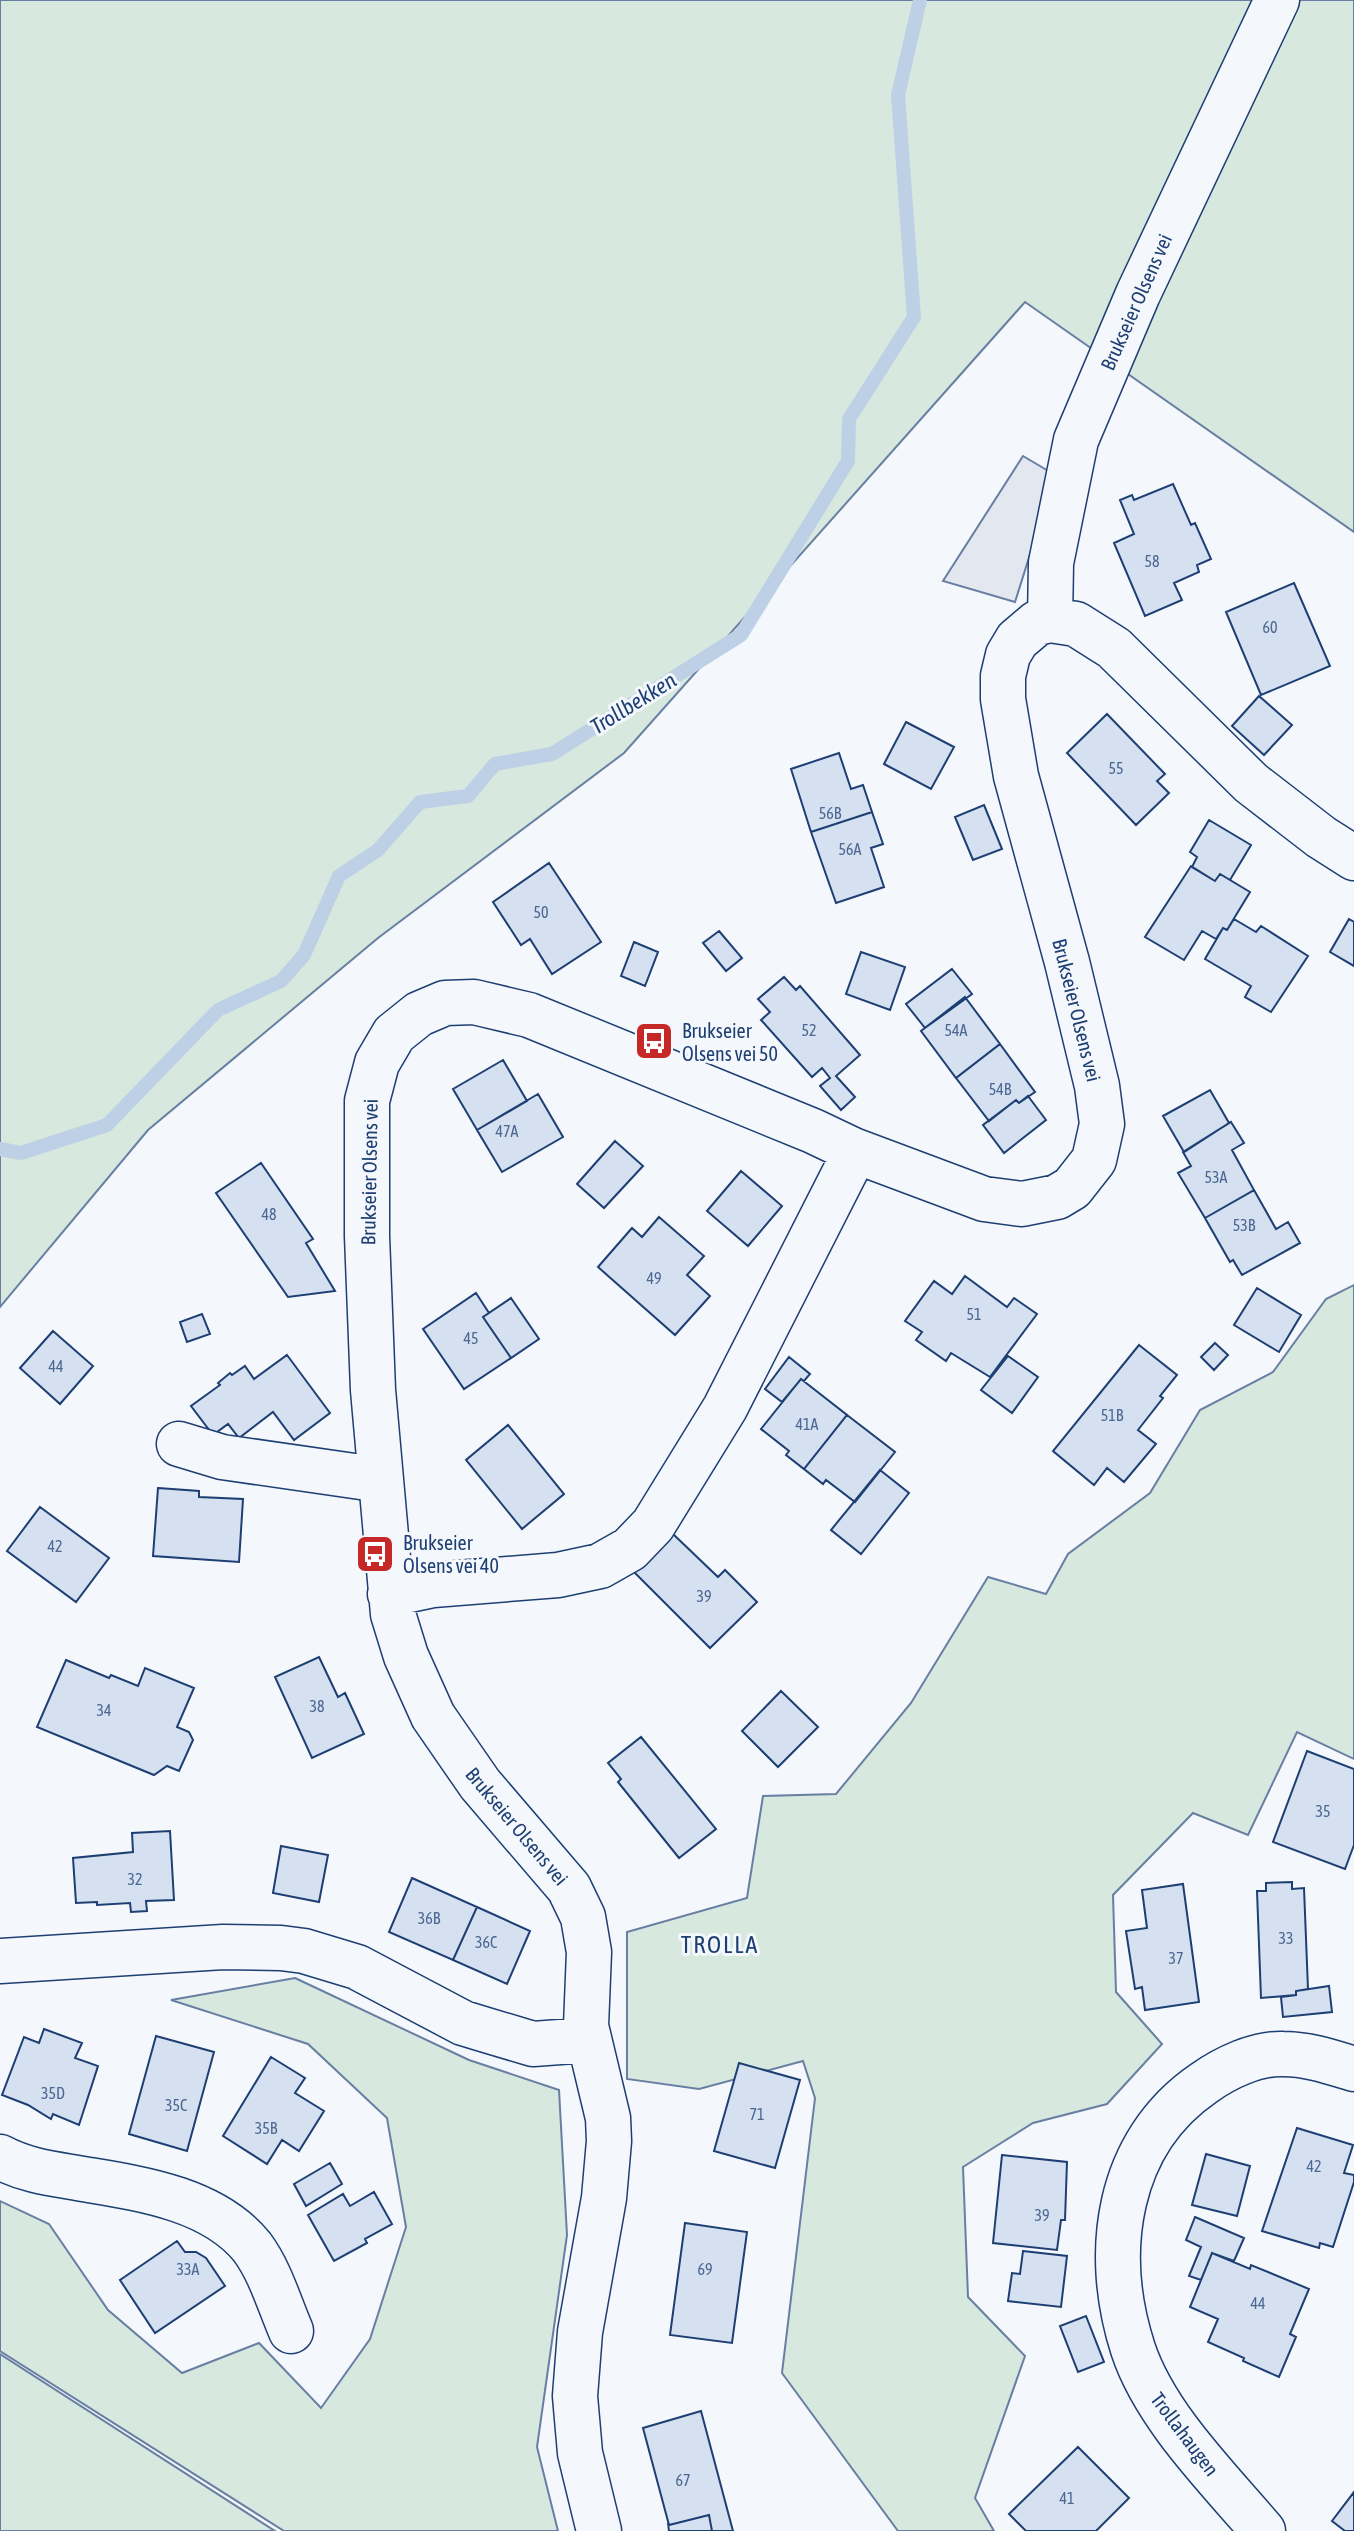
<svg xmlns="http://www.w3.org/2000/svg" width="1354" height="2531" viewBox="0 0 1354 2531" font-family="'Asap Condensed',sans-serif">
<rect width="100%" height="100%" fill="#f4f7fb"/>
<path fill="#d7e8df" stroke="#687fa3" stroke-width="2" d="M0 0H1354V532L1025 302 624 753 378 938 148 1130 0 1307Z
M1354 1285V1759L1297 1732 1248 1835 1193 1813 1113 1895 1116 1992 1162 2044 1107 2104 1033 2123 963 2167 968 2297 1025 2356 975 2498 994 2531H898L782 2373 815 2098 803 2061 699 2089 627 2079V1932L747 1898 763 1796 836 1794 911 1703 988 1577 1046 1594 1068 1554 1150 1493 1200 1410 1273 1372 1326 1299Z
M295 1978 469 2060 559 2090 567 2235 537 2447 558 2531H284L0 2351V2201L49 2224 108 2310 182 2373 259 2343 321 2408 370 2339 406 2227 387 2118 308 2044 171 2000Z
M0 2354 275 2531H0Z"/>
<path fill="#e3e8f0" stroke="#687fa3" stroke-width="2" d="M1023 456 1055 475 1015 602 943 581Z"/>
<g fill="none" stroke-linecap="round" stroke-linejoin="round">
<path stroke="#bed0e5" stroke-width="14" d="M0 1149 21 1153 107 1125 218 1010 281 981 304 955 339 876 378 850 420 802 468 796 495 764 552 754 741 635 848 461 849 419 914 317 898 95 920 0"/>
</g>
<path fill="#d5e0f0" stroke="#1d3f73" stroke-width="2" d="M1173 484 1191 525 1195 523 1211 559 1197 565 1199 572 1174 583 1182 600 1145 616 1114 543 1134 534 1120 500 1132 495 1134 500Z
M1294 583 1330 666 1261 695 1226 612Z
M1259 696 1292 725 1264 755 1232 726Z
M1107 714 1165 774 1157 781 1169 793 1136 825 1067 753Z
M906 722 954 747 931 789 884 764Z
M839 753 851 789 863 785 872 812 811 832 791 769Z
M984 805 1002 849 973 860 955 817Z
M872 812 883 844 871 848 884 887 836 903 811 832Z
M1209 820 1251 845 1230 880 1220 874 1215 881 1192 867 1197 857 1190 852Z
M549 863 601 942 552 974 530 939 521 945 493 902Z
M1191 866 1215 881 1220 874 1250 892 1227 930 1223 928 1216 939 1202 931 1184 960 1145 937Z
M1234 919 1256 932 1261 926 1308 956 1271 1012 1245 997 1251 986 1205 959 1223 928 1227 930Z
M1349 919 1354 922V966L1330 952Z
M719 931 742 958 726 971 703 943Z
M634 942 658 952 645 986 621 976Z
M861 952 905 967 890 1010 846 994Z
M952 969 972 994 925 1028 906 1004Z
M784 977 796 990 800 986 860 1055 836 1076 855 1097 841 1110 820 1086 830 1078 822 1068 812 1077 761 1020 770 1012 758 999Z
M965 997 1000 1044 956 1078 921 1031Z
M1000 1044 1035 1092 1019 1103 1016 1100 989 1121 956 1078Z
M503 1060 527 1101 477 1130 453 1089Z
M1210 1090 1229 1123 1184 1152 1163 1116Z
M538 1094 563 1137 502 1172 477 1130Z
M1028 1096 1046 1120 1004 1153 983 1125 1016 1100 1019 1103Z
M1231 1122 1244 1143 1232 1150 1254 1190 1205 1218 1178 1173 1191 1166 1183 1152Z
M615 1141 643 1166 604 1208 577 1184Z
M261 1163 313 1239 306 1243 335 1291 288 1297 216 1193Z
M741 1171 782 1206 748 1246 707 1211Z
M1254 1190 1276 1229 1288 1222 1300 1243 1242 1275 1233 1260 1230 1262 1205 1218Z
M659 1217 704 1256 687 1275 710 1296 675 1335 598 1267 632 1228 642 1237Z
M965 1276 1007 1307 1014 1298 1037 1314 990 1377 951 1353 946 1361 916 1340 922 1332 905 1321 934 1281 952 1294Z
M1257 1288 1301 1315 1279 1352 1234 1325Z
M476 1293 489 1313 483 1317 511 1358 464 1389 423 1329Z
M511 1298 539 1339 511 1358 483 1317Z
M202 1314 210 1334 187 1342 180 1322Z
M53 1331 93 1366 60 1404 20 1368Z
M1215 1343 1228 1355 1214 1370 1201 1357Z
M1139 1345 1177 1375 1160 1396 1163 1398 1138 1430 1156 1444 1124 1482 1107 1468 1094 1485 1053 1451Z
M287 1355 330 1413 294 1440 273 1412 239 1438 228 1424 213 1435 191 1406 220 1385 218 1383 230 1373 232 1375 245 1366 254 1379Z
M1008 1356 1038 1377 1012 1413 981 1390Z
M789 1357 810 1374 804 1381 801 1379 782 1402 765 1389Z
M801 1379 847 1415 804 1469 786 1455 789 1451 761 1429Z
M847 1415 895 1452 855 1502 826 1480 823 1484 804 1469Z
M508 1425 564 1494 522 1529 466 1460Z
M880 1470 909 1493 861 1554 831 1530Z
M158 1488 199 1491V1497L243 1499 239 1562 153 1556Z
M40 1507 109 1558 76 1602 7 1551Z
M673 1534 718 1577 725 1570 757 1602 710 1648 634 1572Z
M319 1657 338 1697 345 1693 364 1734 312 1758 275 1677Z
M66 1660 109 1678 111 1675 138 1686 145 1668 194 1688 177 1727 189 1732 193 1740 179 1771 167 1766 154 1775 37 1727Z
M781 1691 818 1727 778 1767 742 1731Z
M641 1737 716 1829 679 1858 618 1782 621 1779 608 1763Z
M1307 1751 1354 1769V1845L1345 1869 1273 1842Z
M170 1831 174 1900 146 1901 147 1911 131 1912 130 1903 97 1905V1902L76 1903 73 1858 133 1852 132 1833Z
M281 1846 328 1855 319 1902 273 1893Z
M412 1878 477 1907 453 1960 389 1932Z
M1292 1882V1889L1304 1888 1308 1989 1296 1991V1995L1261 1998 1257 1891H1266V1883Z
M1183 1884 1199 2002 1145 2010 1142 1987 1135 1989 1126 1931 1147 1928 1142 1890Z
M477 1907 530 1931 507 1984 453 1960Z
M1329 1986 1332 2012 1283 2017 1281 1997 1296 1995V1991Z
M44 2029 82 2043 75 2058 98 2066 79 2125 53 2114 51 2119 28 2105 2 2095 24 2037 39 2043Z
M156 2036 214 2052 187 2151 129 2134Z
M271 2057 305 2078 295 2093 324 2111 299 2151 282 2140 267 2164 223 2136Z
M739 2063 800 2080 775 2168 714 2151Z
M1297 2128 1353 2145 1344 2173 1354 2175V2182L1333 2247 1320 2243 1319 2248 1262 2231Z
M1206 2154 1250 2166 1237 2216 1192 2205Z
M1002 2155 1067 2162 1065 2220H1061L1057 2250 993 2243Z
M330 2163 342 2184 306 2206 294 2184Z
M374 2192 392 2224 365 2239 367 2243 334 2261 308 2215 343 2194 350 2206Z
M1195 2217 1244 2238 1234 2261 1212 2253 1201 2280 1189 2276 1201 2247 1186 2240Z
M685 2223 747 2232 732 2343 670 2335Z
M177 2241 185 2252H196L206 2258 225 2286 155 2333 120 2280Z
M1023 2251 1067 2256 1061 2307 1008 2301 1012 2273 1020 2274Z
M1212 2253 1250 2269 1251 2265 1309 2289 1290 2334 1296 2337 1279 2377 1243 2361 1244 2358 1208 2342 1218 2319 1190 2307Z
M1086 2316 1104 2362 1078 2372 1060 2326Z
M701 2411 733 2531H712L709 2515 669 2525 643 2428Z
M1078 2447 1129 2498 1096 2531H1026L1009 2514Z
M1354 2492V2531H1345L1332 2521Z
M709 2515 712 2531H669L668 2523 669 2525Z"/>
<g fill="none" stroke-linecap="round" stroke-linejoin="round">
<defs>
<path id="minor" d="M1050 620 1051 563 1076 440 1138 294 1277 0
M179 1444 222 1457 361 1477H379
M390 1594 433 1585 558 1575 600 1566 630 1549 653 1525 725 1408 848 1166 853 1150
M0 1961 223 1947 281 1948 304 1951 357 1967 463 2023 486 2030 533 2044 587 2040
M0 2157C28 2172 57 2174 89 2180 144 2189 214 2200 252 2247 270 2271 279 2303 291 2331
M599 2531 580 2453 575 2396 580 2332 604 2198 609 2141 608 2118 586 2026 589 1952 583 1917 569 1888 480 1784 433 1716 406 1656 393 1614 373 1390 367 1236V1101L377 1063 394 1034 419 1014 445 1003 474 1002 529 1015 813 1131 853 1150 984 1199 1022 1204 1057 1197 1072 1188 1094 1160 1102 1124 1097 1086 1067 962 1016 776 1003 699V676L1008 655 1017 640 1037 623 1050 620 1076 624 1114 648 1251 783 1321 837 1354 858
M1263 2531C1218 2478 1155 2416 1133 2349 1102 2253 1116 2143 1204 2083 1225 2068 1256 2053 1283 2054 1308 2054 1331 2062 1354 2069"/>
</defs>
<use href="#minor" stroke="#1d3f73" stroke-width="47"/>
<use href="#minor" stroke="#f4f7fb" stroke-width="44"/>
</g>
<defs>
<symbol id="bus-square" viewBox="-11 -11 22 22"><rect x="-9" y="-9" width="18" height="18" rx="4" fill="#c62828" stroke="#f4f7fb"/><path d="M-5-6H5V4H4V6H2V4H-2V6H-4V4H-5ZM-3.5-4V0h7V-4ZM-3.5 1.2v1.5H-2V1.2ZM2 1.2v1.5H3.5V1.2Z" fill="#fff"/></symbol>
</defs>
<g fill-rule="evenodd">
<use href="#bus-square" x="632" y="1019" width="44" height="44"/>
<use href="#bus-square" x="353" y="1532" width="44" height="44"/>
</g>
<g text-anchor="middle" dominant-baseline="central" stroke-width="6" stroke-linejoin="round" paint-order="stroke">
<g font-size="16" fill="#4b6792">
<text x="1152" y="561">58</text>
<text x="1270" y="627">60</text>
<text x="1116" y="768">55</text>
<text x="830" y="813">56B</text>
<text x="850" y="849">56A</text>
<text x="541" y="912">50</text>
<text x="809" y="1030">52</text>
<text x="956" y="1030">54A</text>
<text x="1000" y="1089">54B</text>
<text x="507" y="1131">47A</text>
<text x="1216" y="1177">53A</text>
<text x="269" y="1214">48</text>
<text x="1244" y="1225">53B</text>
<text x="654" y="1278">49</text>
<text x="974" y="1314">51</text>
<text x="471" y="1338">45</text>
<text x="56" y="1366">44</text>
<text x="1112" y="1415">51B</text>
<text x="807" y="1424">41A</text>
<text x="55" y="1546">42</text>
<text x="704" y="1596">39</text>
<text x="317" y="1706">38</text>
<text x="104" y="1710">34</text>
<text x="1323" y="1811">35</text>
<text x="135" y="1879">32</text>
<text x="429" y="1918">36B</text>
<text x="1286" y="1938">33</text>
<text x="486" y="1942">36C</text>
<text x="1176" y="1958">37</text>
<text x="53" y="2093">35D</text>
<text x="176" y="2105">35C</text>
<text x="757" y="2114">71</text>
<text x="266" y="2128">35B</text>
<text x="1314" y="2166">42</text>
<text x="1042" y="2215">39</text>
<text x="188" y="2269">33A</text>
<text x="705" y="2269">69</text>
<text x="1258" y="2303">44</text>
<text x="683" y="2480">67</text>
<text x="1067" y="2498">41</text>
</g>
<g font-size="20" fill="#1d3f73" stroke="#f4f7fb">
<text transform="translate(1136 302) rotate(-66)">Brukseier Olsens vei</text>
<text transform="translate(1077 1010) rotate(76)">Brukseier Olsens vei</text>
<text transform="translate(369 1172) rotate(-89)">Brukseier Olsens vei</text>
<text transform="translate(517 1826) rotate(50)">Brukseier Olsens vei</text>
<text transform="translate(1185 2434) rotate(53)">Trollahaugen</text>
</g>
<g font-size="20" fill="#1d3f73" stroke="#f4f7fb" text-anchor="start">
<text x="682" y="1030">Brukseier<tspan x="682" dy="23">Olsens vei 50</tspan></text>
<text x="403" y="1542">Brukseier<tspan x="403" dy="23">Olsens vei 40</tspan></text>
</g>
<g font-size="22" font-style="italic" fill="#1d3f73" stroke="#f4f7fb">
<text transform="translate(633 703) rotate(-32)">Trollbekken</text>
</g>
<g font-size="24" letter-spacing="2" fill="#1d3f73" stroke="#f4f7fb">
<text x="720" y="1944">TROLLA</text>
</g>
</g>
</svg>
